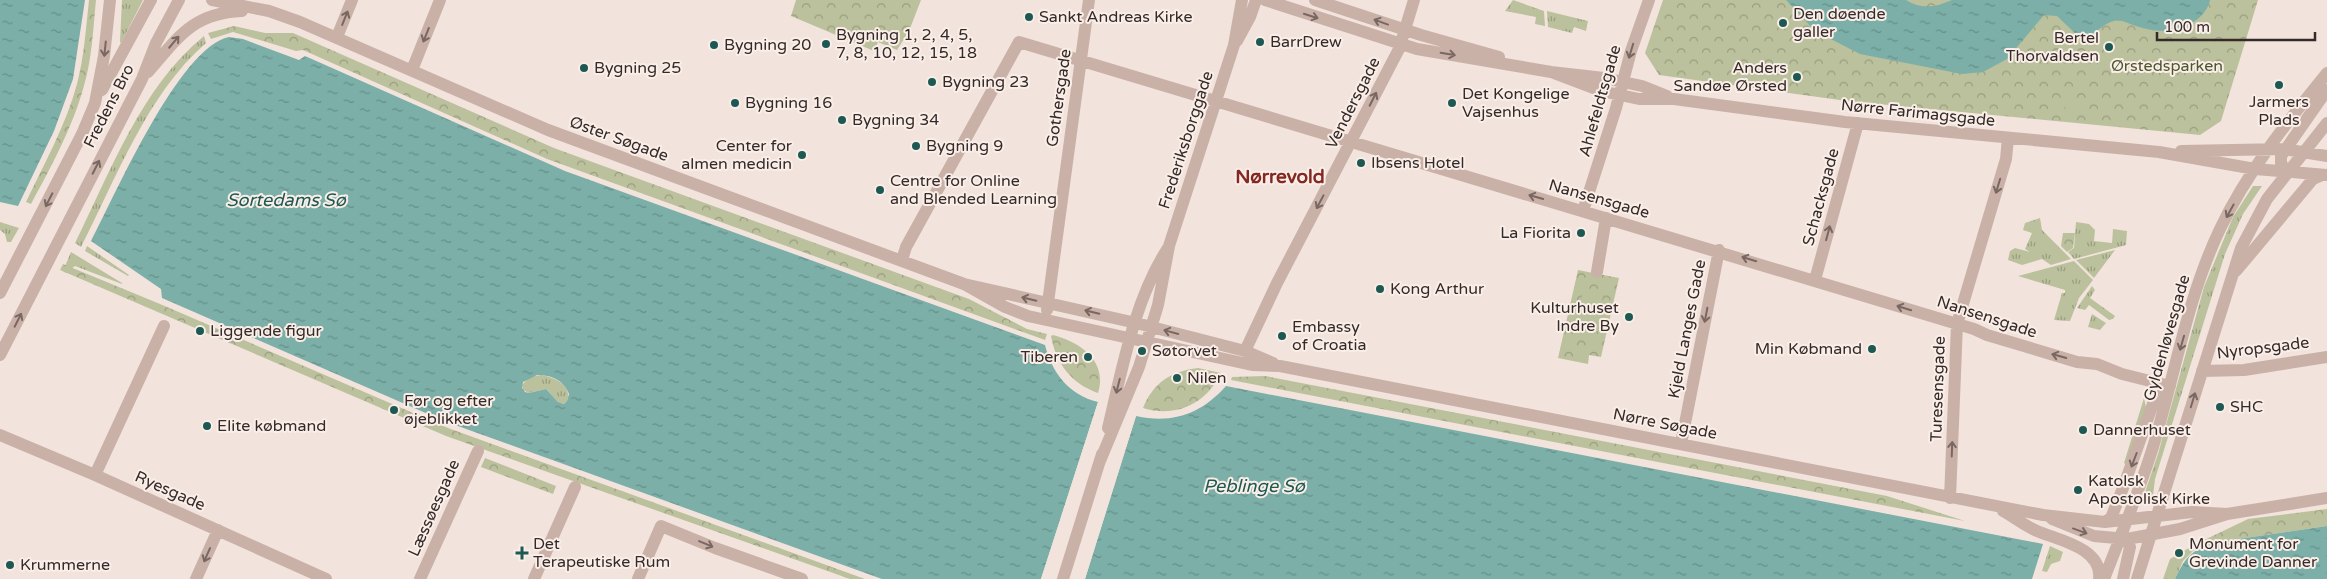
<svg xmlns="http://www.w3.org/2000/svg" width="2327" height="579" viewBox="0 0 2327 579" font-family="'Varela Round',sans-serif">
<defs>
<pattern id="grass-tufts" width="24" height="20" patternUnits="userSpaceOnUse" patternTransform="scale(1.25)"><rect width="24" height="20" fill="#bbc19c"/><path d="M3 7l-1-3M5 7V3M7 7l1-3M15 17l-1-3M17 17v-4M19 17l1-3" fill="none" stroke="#999d7f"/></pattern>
<pattern id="park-crowns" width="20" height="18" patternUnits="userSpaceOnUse" patternTransform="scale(1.25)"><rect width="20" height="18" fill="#bbc19c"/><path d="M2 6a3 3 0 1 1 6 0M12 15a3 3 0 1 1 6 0" fill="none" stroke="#999d7f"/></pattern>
<pattern id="water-ripples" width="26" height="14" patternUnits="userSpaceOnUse" patternTransform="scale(1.25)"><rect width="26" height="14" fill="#7bafa8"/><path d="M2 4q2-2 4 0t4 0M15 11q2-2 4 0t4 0" fill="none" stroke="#668f89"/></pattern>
</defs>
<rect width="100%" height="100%" fill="#f2e4dc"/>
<path fill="url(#grass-tufts)" d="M122 0H143L121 43 120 42Z
M1513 0 1544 11 1545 26 1535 24 1536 17 1505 11Z
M1547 11 1588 21 1586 31 1574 27 1572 33 1548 27Z
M204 36 206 43C147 94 116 179 81 247L75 243C110 173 141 87 204 36Z
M2253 186H2262L2243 214 2225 254 2155 479 2153 496 2144 495 2158 454 2204 287 2233 217Z
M2040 218 2042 230 2071 259 2051 265 2042 259 2022 265 2008 260 2010 251 2015 248 2030 252 2025 249 2032 233 2023 230 2025 223Z
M0 222 19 228 11 242H7L5 234 0 230Z
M2076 222 2089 224 2095 230 2094 241 2112 243 2113 229 2127 231 2126 245 2074 259 2068 252 2074 248Z
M87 246 129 275 128 276 85 251Z
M2115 250 2094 278 2076 260Z
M71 252 122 283V284L75 266 66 273 63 271Z
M2074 261 2093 280 2079 298 2070 321 2054 320 2062 293H2065V290L2018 276Z
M2092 286 2095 290 2090 298 2115 316 2113 319 2109 320 2089 305 2085 310 2077 308Z
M2092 314 2106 323 2100 330 2088 327Z
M541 375C554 377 573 385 567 401L564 404 558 402 546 389 529 393 523 390 522 385 529 377Z
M2144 398 2146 407 2127 465 2124 463Z
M2194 545 2195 549 2183 561 2175 579H2163L2170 559Z
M2050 546 2063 552 2060 561 2051 564 2047 572 2042 571Z"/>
<path fill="url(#park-crowns)" d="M89 0H96C94 19 93 39 90 58 82 110 56 158 31 204L26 202C44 164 66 125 77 84 84 57 86 28 89 0Z
M796 0H921L909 31 897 50 878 42 874 51 791 16Z
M1663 0H2258L2221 121 2200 135 1847 101 1659 75 1645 53Z
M234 26 265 33H293L554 148 969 299 1027 329 1047 334 1045 340 547 159 303 50 296 51 233 32 211 39 208 33Z
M2063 233H2075L2073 248 2067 252 2061 246Z
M63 264 160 304 448 428 865 579H850L446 436 60 270Z
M1578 270 1619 278 1601 357 1589 355 1588 364 1558 358Z
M1053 335C1080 342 1108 361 1098 393 1072 384 1056 364 1051 336Z
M1198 368 1221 373C1206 404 1176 418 1143 408 1153 383 1171 371 1198 368Z
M1265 376 1887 496 1965 521 1231 380 1232 377Z
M485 458 556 486 553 494 481 467Z
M2327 509V526L2211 543 2195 549 2194 545 2248 519Z"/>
<path fill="#bbc19c" d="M2067 96 2090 100 2088 112 2065 108Z
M1583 291 1603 295 1596 336 1575 332Z"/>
<path fill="url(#water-ripples)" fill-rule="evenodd" d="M0 0H85L73 79 54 131 18 206 0 202Z
M1786 0H1906C1922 10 1936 7 1952 0H2210C2209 8 2201 17 2195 21 2177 33 2156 33 2136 26 2129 24 2121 19 2114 21 2101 24 2095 37 2080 38L2057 16 2044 15 2007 59 1983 72 1962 74 1860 54 1815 31Z
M229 37 243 39 299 60 305 56 565 171 1045 345C1052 373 1069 395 1098 402L1041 579H882L444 421 162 298 161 289 91 241C115 196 179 47 229 37ZM537 375C551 375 564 380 569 394L567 401 564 404 558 402 546 389 529 393 525 392 522 388 523 382Z
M1226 386 2043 544 2032 579H1085L1136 416C1173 424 1201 414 1226 386Z
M2327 526V579H2175C2185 558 2190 552 2211 543Z"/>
<path fill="#f2e4dc" d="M1098 402 1100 403 1044 579H1041Z
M1134 415 1136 416 1085 579H1083Z"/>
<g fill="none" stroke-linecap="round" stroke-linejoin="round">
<path stroke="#cab1a8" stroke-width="12" d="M212 0 269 11 300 22 548 130 964 284 1136 323 1245 351 1273 363
M1265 0 1417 49 1551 72 1604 78 1642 86 1667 96
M1315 0 1421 35 1499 57
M337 37 352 0
M1237 41 1250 17 1256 0
M412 70 440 0
M148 72C178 38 192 13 242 11
M1551 72 1601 91 1639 99H1674L1845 122 2159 152 2255 169 2327 175
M102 90 151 0
M2181 151 2284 149 2327 156
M2287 173 2281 163V156L2327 90
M1583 211 1616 108 1631 51 1649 0
M902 260 906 247 1019 42 1974 329 1987 335 2077 362 2097 364 2122 374 2170 386
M2236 271 2313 179 2322 175
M1597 272 1606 218
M1815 280 1858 123
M964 284 1005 307 1028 316 1252 365 1280 366 2043 515 2105 522 2192 512 2227 514
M0 293 82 134 95 103 104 56 110 0
M1047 310 1089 0
M1245 351 1277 283 1399 49 1414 0
M0 355 142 79 156 43 179 0
M2202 371 2244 370 2327 357
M1108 428C1122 369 1135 298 1168 248
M0 435 95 475 326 579
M1681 444 1719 250
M1100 461 1139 367 1158 305 1169 246 1234 45 1242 0
M95 475 164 326
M1950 498 1957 324 2006 159 2008 138
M2003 511C2014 517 2025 526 2037 531 2058 540 2103 548 2099 579
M2052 519 2094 536 2127 539 2180 529 2227 514 2327 498
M2105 522 2111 518 2123 488 2154 401 2169 387
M2122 532 2130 547 2123 579
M196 579 218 530
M420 579 478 451
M534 579 575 487
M638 579 661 526 715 548 802 579
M1063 579 1102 454
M2104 579C2121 535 2139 492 2153 447 2175 375 2187 298 2220 229 2247 172 2287 122 2327 73
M2137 579 2241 248 2267 199 2327 123"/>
</g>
<defs><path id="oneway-shaft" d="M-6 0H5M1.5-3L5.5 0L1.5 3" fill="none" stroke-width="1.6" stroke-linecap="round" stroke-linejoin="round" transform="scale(1.25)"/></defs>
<g stroke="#796762">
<use href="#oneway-shaft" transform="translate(1311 16) rotate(18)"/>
<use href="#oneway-shaft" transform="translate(345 18) rotate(-68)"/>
<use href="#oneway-shaft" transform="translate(1381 22) rotate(-160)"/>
<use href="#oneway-shaft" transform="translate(426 35) rotate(112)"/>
<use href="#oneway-shaft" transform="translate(174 42) rotate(-50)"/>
<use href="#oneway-shaft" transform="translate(105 49) rotate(96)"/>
<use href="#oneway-shaft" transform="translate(1631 51) rotate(107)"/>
<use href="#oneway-shaft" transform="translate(1448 54) rotate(10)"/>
<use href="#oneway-shaft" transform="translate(1373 99) rotate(-63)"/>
<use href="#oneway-shaft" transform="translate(96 167) rotate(-63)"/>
<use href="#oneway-shaft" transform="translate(1998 186) rotate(107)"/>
<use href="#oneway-shaft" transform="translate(1536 197) rotate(-164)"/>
<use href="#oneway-shaft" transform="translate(49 200) rotate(117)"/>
<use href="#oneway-shaft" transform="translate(1320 202) rotate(118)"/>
<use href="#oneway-shaft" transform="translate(2230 211) rotate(119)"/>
<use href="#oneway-shaft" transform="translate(1828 233) rotate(-75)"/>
<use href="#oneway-shaft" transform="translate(1749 259) rotate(-163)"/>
<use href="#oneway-shaft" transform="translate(1029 299) rotate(-167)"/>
<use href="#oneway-shaft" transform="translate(1904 308) rotate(-163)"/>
<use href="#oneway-shaft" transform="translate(1092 312) rotate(-167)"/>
<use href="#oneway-shaft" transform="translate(1706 315) rotate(101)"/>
<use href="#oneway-shaft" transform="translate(18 320) rotate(-63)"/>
<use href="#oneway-shaft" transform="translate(1171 332) rotate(-165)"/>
<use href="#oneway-shaft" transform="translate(2182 343) rotate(106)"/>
<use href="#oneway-shaft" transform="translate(2059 356) rotate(-164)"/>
<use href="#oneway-shaft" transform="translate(1118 386) rotate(104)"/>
<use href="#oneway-shaft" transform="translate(2193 400) rotate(-73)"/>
<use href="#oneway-shaft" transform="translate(1952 449) rotate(-88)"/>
<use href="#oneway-shaft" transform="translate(2134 460) rotate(111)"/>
<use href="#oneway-shaft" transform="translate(2080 531) rotate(20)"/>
<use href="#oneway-shaft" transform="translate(706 544) rotate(23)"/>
<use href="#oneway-shaft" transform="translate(207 555) rotate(114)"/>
</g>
<g fill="#1e5852" stroke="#f9eee8" stroke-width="2">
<circle cx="1029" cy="17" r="5"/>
<circle cx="1783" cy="23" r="5"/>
<circle cx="1260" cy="42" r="5"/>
<circle cx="826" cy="44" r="5"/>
<circle cx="714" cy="45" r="5"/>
<circle cx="2109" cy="47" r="5"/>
<circle cx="584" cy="68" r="5"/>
<circle cx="1797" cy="77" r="5"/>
<circle cx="932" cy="82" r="5"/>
<circle cx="2279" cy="85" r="5"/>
<circle cx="735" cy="103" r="5"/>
<circle cx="1452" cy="103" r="5"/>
<circle cx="842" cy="120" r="5"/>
<circle cx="916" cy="146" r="5"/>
<circle cx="802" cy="155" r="5"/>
<circle cx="1361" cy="163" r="5"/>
<circle cx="880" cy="190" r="5"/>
<circle cx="1581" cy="233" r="5"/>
<circle cx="1380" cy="289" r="5"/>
<circle cx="1629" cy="317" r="5"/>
<circle cx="200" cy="331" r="5"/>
<circle cx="1282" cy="336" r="5"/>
<circle cx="1872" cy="349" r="5"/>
<circle cx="1142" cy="351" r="5"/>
<circle cx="1088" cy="357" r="5"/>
<circle cx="1177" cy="378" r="5"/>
<circle cx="2220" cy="407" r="5"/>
<circle cx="394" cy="410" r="5"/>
<circle cx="207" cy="426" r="5"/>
<circle cx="2083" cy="430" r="5"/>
<circle cx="2078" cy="490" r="5"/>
<path d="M519.5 545.5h5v5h5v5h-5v5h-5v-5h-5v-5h5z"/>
<circle cx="2179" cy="553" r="5"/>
<circle cx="10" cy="565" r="5"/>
</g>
<g text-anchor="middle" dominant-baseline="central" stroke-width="4" stroke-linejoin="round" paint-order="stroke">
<g font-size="16" fill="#362a28" stroke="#f9eee8" text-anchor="start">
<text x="1793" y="14">Den døende<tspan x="1793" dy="18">galler</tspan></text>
<text x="1039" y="17">Sankt Andreas Kirke</text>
<text x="836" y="35">Bygning 1, 2, 4, 5,<tspan x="836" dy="18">7, 8, 10, 12, 15, 18</tspan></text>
<text x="2099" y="38" text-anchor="end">Bertel<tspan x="2099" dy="18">Thorvaldsen</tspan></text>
<text x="1270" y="42">BarrDrew</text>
<text x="724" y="45">Bygning 20</text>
<text x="594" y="68">Bygning 25</text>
<text x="1787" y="68" text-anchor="end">Anders<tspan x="1787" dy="18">Sandøe Ørsted</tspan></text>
<text x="942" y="82">Bygning 23</text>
<text x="1462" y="94">Det Kongelige<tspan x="1462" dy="18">Vajsenhus</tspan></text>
<text x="2279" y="102" text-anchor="middle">Jarmers<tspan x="2279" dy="18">Plads</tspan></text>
<text x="745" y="103">Bygning 16</text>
<text x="852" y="120">Bygning 34</text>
<text x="792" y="146" text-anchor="end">Center for<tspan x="792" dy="18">almen medicin</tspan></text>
<text x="926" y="146">Bygning 9</text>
<text x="1371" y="163">Ibsens Hotel</text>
<text x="890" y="181">Centre for Online<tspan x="890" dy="18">and Blended Learning</tspan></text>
<text x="1571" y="233" text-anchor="end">La Fiorita</text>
<text x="1390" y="289">Kong Arthur</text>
<text x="1619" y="308" text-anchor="end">Kulturhuset<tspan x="1619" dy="18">Indre By</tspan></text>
<text x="1292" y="327">Embassy<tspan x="1292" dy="18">of Croatia</tspan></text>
<text x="210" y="331">Liggende figur</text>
<text x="1862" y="349" text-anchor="end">Min Købmand</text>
<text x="1152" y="351">Søtorvet</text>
<text x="1078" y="357" text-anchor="end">Tiberen</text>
<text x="1187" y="378">Nilen</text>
<text x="404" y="401">Før og efter<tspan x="404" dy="18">øjeblikket</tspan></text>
<text x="2230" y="407">SHC</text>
<text x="217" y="426">Elite købmand</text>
<text x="2093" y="430">Dannerhuset</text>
<text x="2088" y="481">Katolsk<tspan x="2088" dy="18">Apostolisk Kirke</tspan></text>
<text x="533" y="544">Det<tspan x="533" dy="18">Terapeutiske Rum</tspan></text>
<text x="2189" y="544">Monument for<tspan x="2189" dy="18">Grevinde Danner</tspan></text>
<text x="20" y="565">Krummerne</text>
</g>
<g font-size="16" fill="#4d552c" stroke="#f9eee8">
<text x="2167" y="66">Ørstedsparken</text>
</g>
<g font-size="16" fill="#362a28" stroke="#f9eee8">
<text transform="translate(1059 98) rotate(-82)">Gothersgade</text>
<text transform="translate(1600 101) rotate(-74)">Ahlefeldtsgade</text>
<text transform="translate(1353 103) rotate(-63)">Vendersgade</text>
<text transform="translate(109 106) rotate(-63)">Fredens Bro</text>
<text transform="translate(1918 113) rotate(6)">Nørre Farimagsgade</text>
<text transform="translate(619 139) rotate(20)">Øster Søgade</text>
<text transform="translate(1186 140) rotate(-72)">Frederiksborggade</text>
<text transform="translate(1821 197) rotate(-75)">Schacksgade</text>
<text transform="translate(1599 199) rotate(16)">Nansensgade</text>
<text transform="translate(1987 317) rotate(18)">Nansensgade</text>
<text transform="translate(1687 329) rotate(-79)">Kjeld Langes Gade</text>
<text transform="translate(2167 338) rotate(-74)">Gyldenløvesgade</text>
<text transform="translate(2263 348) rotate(-7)">Nyropsgade</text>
<text transform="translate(1938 389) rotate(-88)">Turesensgade</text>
<text transform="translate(1665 424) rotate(11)">Nørre Søgade</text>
<text transform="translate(170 491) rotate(24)">Ryesgade</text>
<text transform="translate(434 508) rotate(-66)">Læssøesgade</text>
</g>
<g font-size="18" font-style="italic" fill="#1e5852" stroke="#f9eee8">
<text x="286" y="200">Sortedams Sø</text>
<text x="1254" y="486">Peblinge Sø</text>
</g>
<g font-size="19" font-weight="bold" fill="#852822" stroke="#f9eee8">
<text x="1280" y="177">Nørrevold</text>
</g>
</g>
<path d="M2157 32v8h158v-8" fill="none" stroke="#362a28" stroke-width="2.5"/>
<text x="2164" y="32" font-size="15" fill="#362a28" stroke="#f9eee8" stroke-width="4" paint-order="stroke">100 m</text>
</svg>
